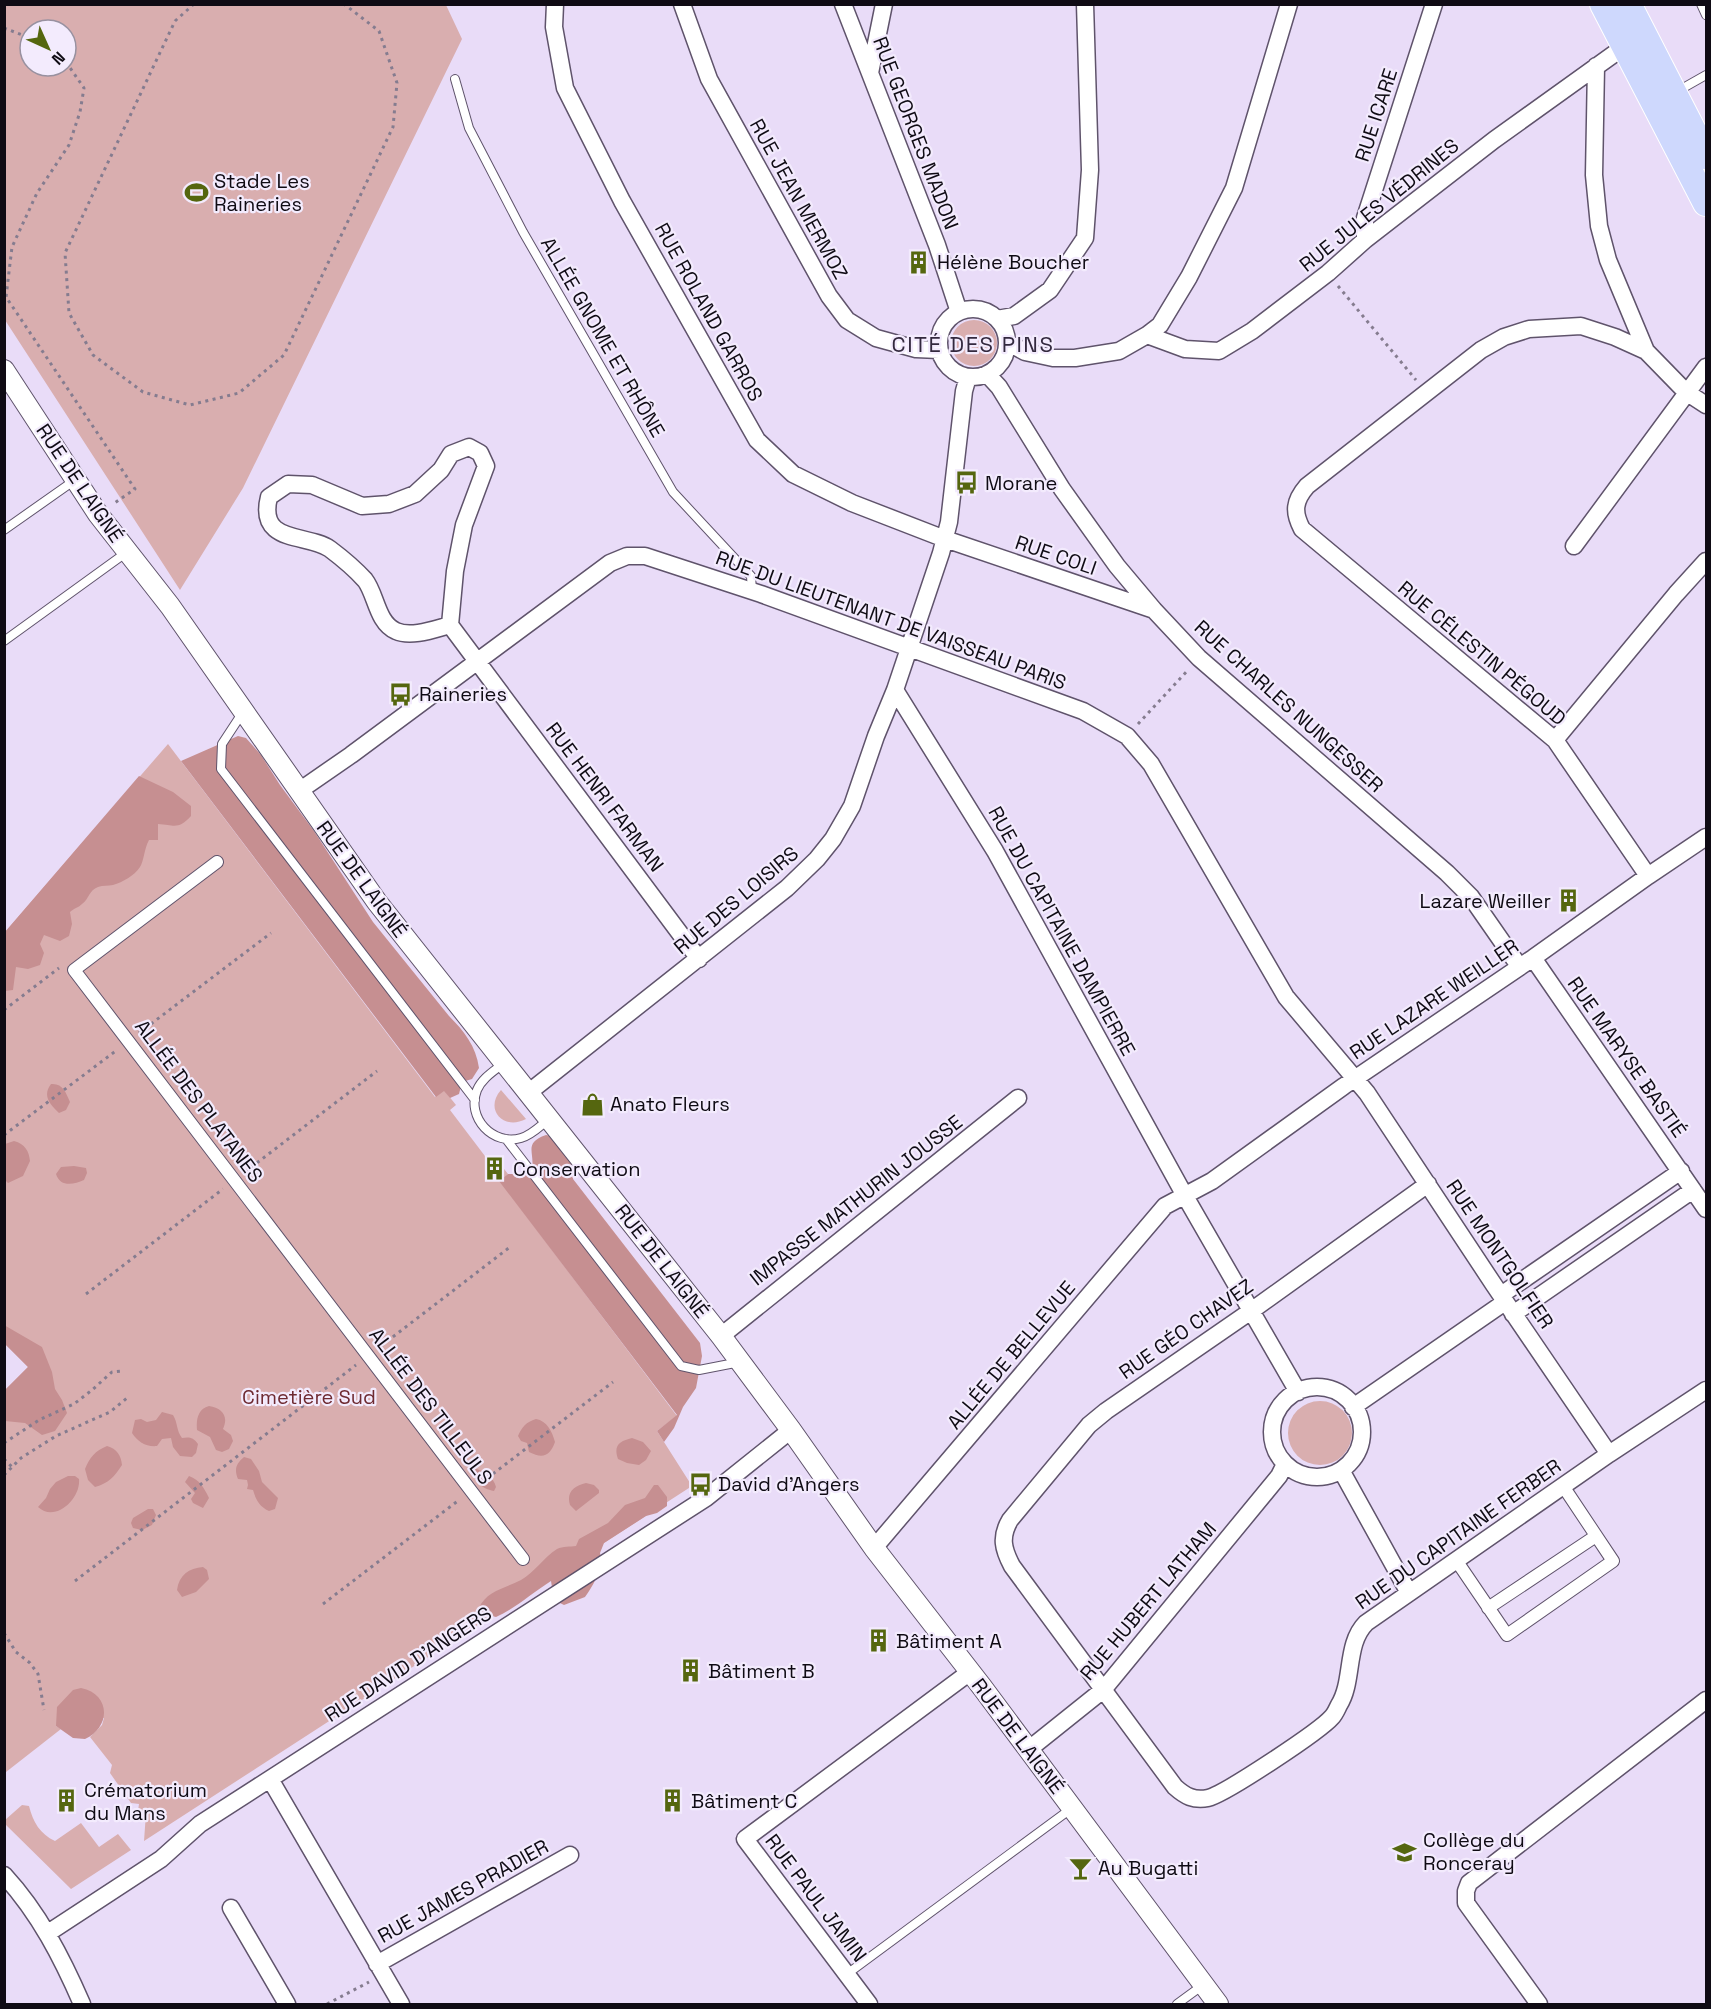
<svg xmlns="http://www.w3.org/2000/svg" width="1711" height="2009" viewBox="0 0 1711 2009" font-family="'Space Grotesk',sans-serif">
<rect width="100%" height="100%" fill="#e9dcf8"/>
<path fill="#d9aeaf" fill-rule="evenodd" d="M5 4 446 5 462 39 243 488 180 590 5 320ZM30 30H66V66H30Z
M951 343a23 23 0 1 1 46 0a23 23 0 1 1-46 0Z
M168 744 435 1097 444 1090 456 1105 450 1110 491 1164 497 1160 508 1174 500 1181 677 1416 657 1431 692 1486 144 1841 146 1813 138 1811 139 1804 131 1803 110 1773 112 1765 90 1737 102 1725 104 1718 56 1726 61 1729 6 1772 5 1771V1390L28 1367 5 1344V932Z
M501 1090 526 1119C503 1131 484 1109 501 1090Z
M1288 1433a32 32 0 1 1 64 0a32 32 0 1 1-64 0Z
M22 1805 29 1806C33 1822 40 1834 55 1841L81 1823 99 1847 118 1834 131 1850 71 1889 5 1824V1820Z"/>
<path fill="#c68f91" d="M238 736 246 738 261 755 280 785 314 831 373 922 449 1016C464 1031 476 1046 479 1068L472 1079 462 1082 459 1094 450 1098 444 1091 436 1097 181 761Z
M139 776 173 792 191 806V816C178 830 175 825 158 824V840H149C144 849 144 861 140 867 134 876 123 882 113 885 108 886 103 885 98 887 89 890 89 899 82 904 78 908 74 908 70 912L72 924 69 936 60 941 44 935 40 944 44 953 40 965 28 969 16 967 13 990 5 991V932Z
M51 1084C63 1083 66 1093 70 1102L66 1110 59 1113C50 1104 42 1096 51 1084Z
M546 1135 557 1137 570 1153 573 1179 700 1343 702 1356 696 1388 683 1407 674 1428 664 1442 657 1431 677 1415 499 1181 508 1174H525L532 1169C535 1152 523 1143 546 1135Z
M14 1141C25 1144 29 1151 30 1161L23 1176 8 1183 5 1180V1144Z
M74 1166 86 1168 87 1173 84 1180C73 1185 60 1187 56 1174L61 1167Z
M4 1325 42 1347 52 1372 55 1389 62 1400 67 1413 55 1431 42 1435 25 1423 5 1421V1390L28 1367 5 1344Z
M209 1406C222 1408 229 1416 223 1429L231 1435 233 1441 229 1449 222 1452 216 1450 210 1437 197 1430C196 1419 198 1409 209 1406Z
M162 1412 173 1415C178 1423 176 1430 182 1438 189 1437 193 1437 198 1444L196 1453 192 1457 180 1456 173 1447 171 1438 162 1439 157 1446C146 1447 138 1442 132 1433L135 1420 141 1419 147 1422 156 1420Z
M536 1419C547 1421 552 1431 555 1442 550 1456 543 1459 529 1452L527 1443 521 1441 518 1436C522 1427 526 1422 536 1419Z
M632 1438 643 1442 651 1451 646 1460 639 1465 627 1463 618 1459C613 1445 620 1441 632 1438Z
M107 1446C117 1449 121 1455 122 1465 114 1477 109 1483 95 1487L88 1480 85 1469C90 1457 95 1451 107 1446Z
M244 1457 251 1459 259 1471 262 1482 278 1498 275 1509 269 1511C259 1506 256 1500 253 1490L247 1489 248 1485 247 1480 238 1479C234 1469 236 1464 244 1457Z
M474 1468C483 1471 494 1477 496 1487L494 1491C481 1488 478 1484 472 1472Z
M68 1476H75L79 1479C81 1499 55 1523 38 1507L46 1498 50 1489 56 1482Z
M189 1476C200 1480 204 1488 209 1498L203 1508 193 1503 191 1499 195 1493 185 1482Z
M586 1483 594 1485 599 1490V1493L576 1511 570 1505C566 1492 574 1486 586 1483Z
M654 1485H658L667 1497V1506L657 1513 646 1516 604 1543 600 1553C604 1567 593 1586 585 1597L564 1605 554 1600 551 1581C532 1593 516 1608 496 1617L484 1614 479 1608C486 1591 506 1588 521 1580 535 1572 543 1558 557 1549 563 1546 570 1547 576 1546L579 1539 608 1523 625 1505 645 1498Z
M148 1509H153L156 1515 152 1525 142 1530 133 1528 131 1523 133 1518Z
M203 1567 207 1570 209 1579 196 1592 182 1597 177 1590C179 1575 189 1568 203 1567Z
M81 1688C111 1694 111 1727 85 1739L73 1738 56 1726 57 1707 73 1690Z"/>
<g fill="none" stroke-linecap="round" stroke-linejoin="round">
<defs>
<path id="service" d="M1701 4 1706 15
M455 79 469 128 523 232 673 492 751 576 752 591
M1676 92 1706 75
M4 530 75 480
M4 641 127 552
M243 712 222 744 221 769 475 1100
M504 1063C494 1071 482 1078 477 1090 466 1118 493 1146 521 1138 532 1135 540 1126 549 1119
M506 1139 681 1366 699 1370 740 1362
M847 1974 1072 1808
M1177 2004 1203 1985"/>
<path id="pedestrian" d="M217 862 74 970 523 1559
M1456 1560 1507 1635 1613 1561 1563 1486
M1488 1608 1596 1536"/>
<path id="minor" d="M555 4 554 27 565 88 622 201 757 440 793 474 852 503 945 539 1154 610
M682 4 709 79 829 296 847 320 876 338 916 349 939 350
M843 4 937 245 959 312
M1596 66 1594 175 1599 226 1608 260 1646 351 1686 392 1706 405
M870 73 884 4
M1365 240V218L1434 4
M939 343a34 34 0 1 1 68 0a34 34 0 1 1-68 0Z
M997 319 1014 316 1050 290 1085 238 1090 170 1085 4
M1147 335 1185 349 1219 351 1252 331 1328 273 1365 240 1494 140 1632 41
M1007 342 1025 352 1053 358H1075L1119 351 1147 335 1160 325 1189 277 1234 188 1289 4
M1646 351 1615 337 1581 326 1529 329 1504 337 1481 350 1307 486C1294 501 1293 512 1302 529L1555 740 1648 876
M987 374 999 387 1062 489 1117 566 1154 610 1199 658 1447 873 1471 897 1519 966
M1574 546 1706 367
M450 625C435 629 411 638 396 631 377 623 376 594 365 580 355 569 342 558 330 549 308 533 257 545 269 497L288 484 312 485 362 506 389 504 415 494 441 470 451 454 469 447 480 453 486 466 464 525 455 571 450 625 699 959
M895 690 995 851 1185 1196 1298 1392
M1555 740 1676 594 1706 561
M299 791 351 755 610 563 627 556H645L761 594 1083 711 1127 736 1151 764 1286 997 1367 1093 1494 1285 1609 1454
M1533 958 1706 1209
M528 1093 787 888 817 859 833 839 852 806 876 736 895 690 941 553 949 522 964 391 968 377
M1428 1184 1251 1311 1106 1411 1089 1425 1010 1520C1000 1537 1003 1549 1012 1566L1175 1787C1185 1796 1194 1801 1208 1798 1225 1794 1320 1731 1332 1717 1335 1714 1337 1709 1339 1705 1354 1681 1345 1644 1366 1623L1609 1454 1706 1390
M1501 1295 1681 1171
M1513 1314 1693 1190
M721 1336 1018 1098
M1272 1432a45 45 0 1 1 90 0a45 45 0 1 1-90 0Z
M1353 1407 1505 1302
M1341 1470 1409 1593
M874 1548 1165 1206 1212 1181 1344 1086 1533 958 1648 876 1706 837
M1028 1750 1103 1690 1279 1476 1285 1464
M270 1779 401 2004
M4 1875C39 1913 62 1958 82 2004
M231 1908 287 2004
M48 1933 161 1859 200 1824 706 1498 791 1430
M377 1964 570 1855
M869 2004 745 1839 970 1672
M1539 2004 1466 1903V1891L1469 1883 1706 1700"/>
<path id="tertiary" d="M4 370 98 514 170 606 377 902 721 1336 791 1430 874 1548 982 1687 1218 2004"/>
<path id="primary" d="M1603 4 1706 203
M1628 4 1706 156"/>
</defs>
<use href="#service" stroke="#5f536b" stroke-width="10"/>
<use href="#pedestrian" stroke="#5f536b" stroke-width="14"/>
<use href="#minor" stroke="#5f536b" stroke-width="19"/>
<use href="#tertiary" stroke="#5f536b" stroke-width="22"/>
<use href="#primary" stroke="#fff" stroke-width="28"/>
<path stroke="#857c8f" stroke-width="3" stroke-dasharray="3 4.5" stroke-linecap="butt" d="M194 4 175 21 65 253 69 313 93 355 143 392 190 405 239 393 284 355 393 127 397 83 379 31 344 4
M4 28 30 38
M66 62 84 88 80 112 69 145 37 193 12 247 6 297 135 489 113 504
M1338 286 1416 380
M1138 724 1189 669
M4 1010 59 968
M139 1033 271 933
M4 1135 117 1050
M245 1172 377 1071
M86 1294 223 1189
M381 1346 510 1247
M4 1443 39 1420 74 1404 92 1390 112 1372 123 1371
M4 1459 12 1467
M4 1475 21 1458 56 1436 110 1412 127 1398
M481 1483 613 1382
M75 1581 356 1365
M323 1604 459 1500
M4 1633 16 1652 30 1663 38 1674 44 1710
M327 2004 369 1982"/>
<use href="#service" stroke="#fff" stroke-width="8"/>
<use href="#pedestrian" stroke="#fff" stroke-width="12"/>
<use href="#minor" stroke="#fff" stroke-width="16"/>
<use href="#tertiary" stroke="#fff" stroke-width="20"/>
<use href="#primary" stroke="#ced8fd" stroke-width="26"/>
</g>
<defs>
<symbol id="stadium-bare" viewBox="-9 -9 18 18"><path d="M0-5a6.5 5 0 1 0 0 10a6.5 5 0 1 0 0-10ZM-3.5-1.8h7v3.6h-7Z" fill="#55660f" stroke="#f3ebfd" stroke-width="2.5" paint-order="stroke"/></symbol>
<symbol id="building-bare" viewBox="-9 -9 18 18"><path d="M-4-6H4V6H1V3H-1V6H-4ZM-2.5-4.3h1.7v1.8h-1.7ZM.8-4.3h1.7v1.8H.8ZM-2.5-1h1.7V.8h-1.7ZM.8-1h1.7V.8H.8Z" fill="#55660f" stroke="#f3ebfd" stroke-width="2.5" paint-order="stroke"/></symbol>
<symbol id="bus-bare" viewBox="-9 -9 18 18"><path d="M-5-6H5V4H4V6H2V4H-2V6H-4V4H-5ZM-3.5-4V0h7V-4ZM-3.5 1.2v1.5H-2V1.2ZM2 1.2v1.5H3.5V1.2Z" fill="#55660f" stroke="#f3ebfd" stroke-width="2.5" paint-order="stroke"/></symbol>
<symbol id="shop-bare" viewBox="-9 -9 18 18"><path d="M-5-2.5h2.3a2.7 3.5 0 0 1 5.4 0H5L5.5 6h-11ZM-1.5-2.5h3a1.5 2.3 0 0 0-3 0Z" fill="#55660f" stroke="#f3ebfd" stroke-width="2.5" paint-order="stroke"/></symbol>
<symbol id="school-bare" viewBox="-9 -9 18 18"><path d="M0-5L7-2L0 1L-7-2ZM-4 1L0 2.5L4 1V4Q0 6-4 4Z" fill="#55660f" stroke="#f3ebfd" stroke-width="2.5" paint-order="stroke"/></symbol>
<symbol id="bar-bare" viewBox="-9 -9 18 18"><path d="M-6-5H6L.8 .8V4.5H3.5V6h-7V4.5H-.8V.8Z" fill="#55660f" stroke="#f3ebfd" stroke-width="2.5" paint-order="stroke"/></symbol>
</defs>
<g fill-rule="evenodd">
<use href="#stadium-bare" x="180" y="176" width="33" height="33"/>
<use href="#building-bare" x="902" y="246" width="33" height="33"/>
<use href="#bus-bare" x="950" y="466" width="33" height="33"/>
<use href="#bus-bare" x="384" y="678" width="33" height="33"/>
<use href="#building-bare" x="1552" y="884" width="33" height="33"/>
<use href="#shop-bare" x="576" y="1088" width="33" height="33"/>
<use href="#building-bare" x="478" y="1152" width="33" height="33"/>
<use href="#bus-bare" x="684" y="1468" width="33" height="33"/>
<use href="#building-bare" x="862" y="1624" width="33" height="33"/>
<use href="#building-bare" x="674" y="1654" width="33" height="33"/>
<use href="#building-bare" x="50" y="1784" width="33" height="33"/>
<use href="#building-bare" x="656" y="1784" width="33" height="33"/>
<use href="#school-bare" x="1388" y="1836" width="33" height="33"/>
<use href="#bar-bare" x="1064" y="1852" width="33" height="33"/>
</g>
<g text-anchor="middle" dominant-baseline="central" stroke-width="4.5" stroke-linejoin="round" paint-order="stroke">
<g font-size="20" fill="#0f0b14" stroke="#f3ebfd">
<text transform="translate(1376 115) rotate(-72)">RUE ICARE</text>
<text transform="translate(916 133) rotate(69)">RUE GEORGES MADON</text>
<text transform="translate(799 199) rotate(61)">RUE JEAN MERMOZ</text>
<text transform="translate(1379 205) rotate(-39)">RUE JULES VÉDRINES</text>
<text transform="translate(709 312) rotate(61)">RUE ROLAND GARROS</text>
<text transform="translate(603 337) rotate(60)">ALLÉE GNOME ET RHÔNE</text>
<text transform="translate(80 483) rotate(56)">RUE DE LAIGNÉ</text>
<text transform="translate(1056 555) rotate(19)">RUE COLI</text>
<text transform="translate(891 620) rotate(20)">RUE DU LIEUTENANT DE VAISSEAU PARIS</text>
<text transform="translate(1482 653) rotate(40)">RUE CÉLESTIN PÉGOUD</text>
<text transform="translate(1289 706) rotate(42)">RUE CHARLES NUNGESSER</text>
<text transform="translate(605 797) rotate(53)">RUE HENRI FARMAN</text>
<text transform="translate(362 879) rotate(54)">RUE DE LAIGNÉ</text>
<text transform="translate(736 900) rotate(-40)">RUE DES LOISIRS</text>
<text transform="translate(1062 931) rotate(61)">RUE DU CAPITAINE DAMPIERRE</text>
<text transform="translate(1434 999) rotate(-34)">RUE LAZARE WEILLER</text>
<text transform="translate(1627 1057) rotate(55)">RUE MARYSE BASTIÉ</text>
<text transform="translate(199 1101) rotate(53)">ALLÉE DES PLATANES</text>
<text transform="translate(856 1200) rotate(-38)">IMPASSE MATHURIN JOUSSE</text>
<text transform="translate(1500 1254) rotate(56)">RUE MONTGOLFIER</text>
<text transform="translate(662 1261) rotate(52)">RUE DE LAIGNÉ</text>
<text transform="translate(1186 1329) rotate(-35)">RUE GÉO CHAVEZ</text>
<text transform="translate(1011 1355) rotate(-50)">ALLÉE DE BELLEVUE</text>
<text transform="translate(431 1406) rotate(53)">ALLÉE DES TILLEULS</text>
<text transform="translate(1458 1534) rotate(-35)">RUE DU CAPITAINE FERBER</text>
<text transform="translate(1148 1601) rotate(-50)">RUE HUBERT LATHAM</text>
<text transform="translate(408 1664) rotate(-33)">RUE DAVID D'ANGERS</text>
<text transform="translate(1018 1736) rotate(53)">RUE DE LAIGNÉ</text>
<text transform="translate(463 1891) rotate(-29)">RUE JAMES PRADIER</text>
<text transform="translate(816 1898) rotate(53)">RUE PAUL JAMIN</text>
</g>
<g font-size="20" fill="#0f0b14" stroke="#f3ebfd" text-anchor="start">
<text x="214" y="181">Stade Les<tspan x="214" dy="23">Raineries</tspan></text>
<text x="937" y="262">Hélène Boucher</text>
<text x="985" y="483">Morane</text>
<text x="419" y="694">Raineries</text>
<text x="1551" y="901" text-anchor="end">Lazare Weiller</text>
<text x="610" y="1104">Anato Fleurs</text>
<text x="513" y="1169">Conservation</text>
<text x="718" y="1484">David d'Angers</text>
<text x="896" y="1641">Bâtiment A</text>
<text x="708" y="1671">Bâtiment B</text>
<text x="84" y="1790">Crématorium<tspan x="84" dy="23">du Mans</tspan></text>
<text x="691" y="1801">Bâtiment C</text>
<text x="1423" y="1840">Collège du<tspan x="1423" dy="23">Ronceray</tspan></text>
<text x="1098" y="1868">Au Bugatti</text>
</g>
<g font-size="20" fill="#6e2a31" stroke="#f3ebfd">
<text x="309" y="1397">Cimetière Sud</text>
</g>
<g font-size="22" letter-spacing="1.5" fill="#33293e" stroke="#f3ebfd">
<text x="973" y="344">CITÉ DES PINS</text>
</g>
</g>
<rect width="1711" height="2009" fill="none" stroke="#0f0b14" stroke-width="12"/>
<g transform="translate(48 48) rotate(135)"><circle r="28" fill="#f3ebfd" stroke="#9891a0" stroke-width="1.5"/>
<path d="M0-4.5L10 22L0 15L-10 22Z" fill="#55660f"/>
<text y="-9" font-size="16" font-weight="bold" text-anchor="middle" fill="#0f0b14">N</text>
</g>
</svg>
